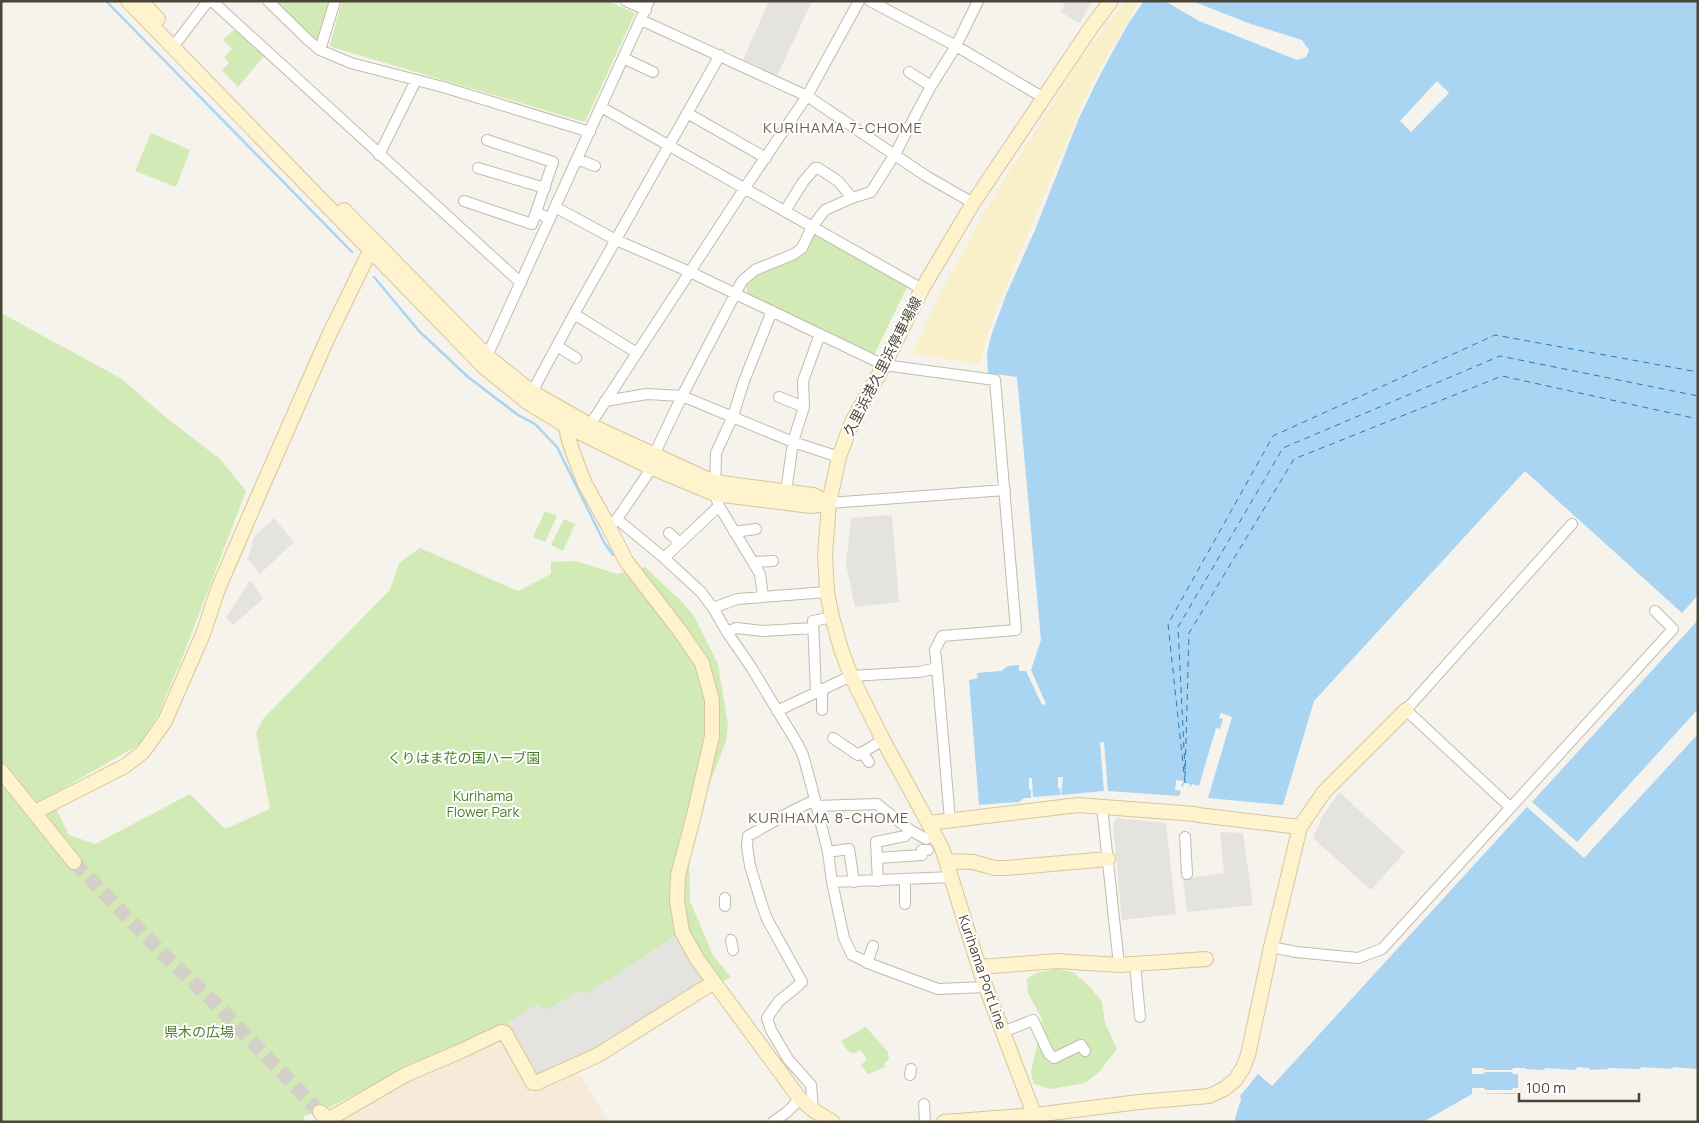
<svg xmlns="http://www.w3.org/2000/svg" width="1699" height="1123" viewBox="0 0 1699 1123" font-family="Manrope,'Noto Sans JP',sans-serif">
<rect width="100%" height="100%" fill="#f6f3ec"/>
<path fill="#f7ead8" d="M502 1039 531 1093 579 1072 607 1119 603 1122H335L397 1086Z"/>
<path fill="#d2eab5" d="M275 1H332L320 40 315 41Z
M342 1H608L635 13 585 122 331 47 330 45Z
M235 29 264 56 238 87 222 70 229 63 224 57 232 49 223 40Z
M151 133 190 150 176 187 135 171Z
M817 234 907 285V287L875 353 873 354 748 295 745 282 812 237Z
M1 313 122 379 164 416 220 459 246 491 179 666 173 678 159 714 140 744 50 796 69 835 95 844 190 794 225 829 270 809 256 733 263 719 390 590 399 563 420 548 518 591 551 574V562L576 561 617 574 645 567 681 601 694 616 718 664 728 725 726 741 705 796 689 857 690 901 713 955 731 977 602 1057 537 1078 505 1024 413 1065 328 1108 304 1116 303 1122H1Z
M545 511 557 516 545 542 533 537Z
M564 519 575 524 563 551 551 545Z
M1057 969 1073 972 1090 987 1102 1002 1105 1023 1117 1049 1099 1072 1085 1083 1051 1089 1034 1084 1031 1073 1042 1019 1028 993 1027 979 1036 973Z
M866 1027 888 1052 889 1059 884 1064 885 1067 868 1074 861 1065 867 1059 860 1050 853 1054 851 1052H849L841 1041Z"/>
<path fill="#f9efc9" d="M1126 1H1139L1091 84 994 315 979 364 912 353 942 290 991 201 1081 58Z"/>
<path fill="#e5e3e0" d="M769 1H812L777 76 743 60Z
M1092 1 1080 23 1060 12 1065 5 1060 1Z
M892 515 899 602 855 607 846 565 851 518Z
M274 518 294 542 260 574 248 559 254 537Z
M250 580 263 599 233 625 226 618Z
M1339 792 1405 852 1371 890 1313 838 1323 815Z
M1117 818 1166 823 1176 914 1122 920 1113 824Z
M1220 832 1243 833 1253 905 1187 912 1183 879 1224 873Z
M677 934 690 962 703 979 702 987 588 1051 535 1074 507 1023 539 1003 544 1011 580 990 584 995 621 972Z"/>
<path fill="#a9d4f2" d="M1144 1H1165L1199 21 1297 60 1306 57 1309 50 1302 40 1251 24 1192 1H1698V595L1682 613 1525 471 1314 701 1283 805 1208 798 1232 717 1221 713 1219 718 1223 719 1220 729 1216 728 1199 786 1192 784 1189 788 1190 784 1184 783 1183 787 1181 786 1183 781 1176 780 1175 790 1181 791 1179 796 1108 791 1104 742 1100 743 1104 791 1061 795 1063 777H1058V788H1060V795L1033 797 1032 778H1029V789L1031 790V798H1024L1019 802 979 805 969 680 978 678 977 673 1001 671 1008 666 1019 665V671H1026L1042 705 1046 704 1031 670 1041 640 1017 377 988 373 987 354 991 336 1006 295 1035 230 1079 118 1101 73 1128 24Z
M1698 620V709L1577 842 1532 802Z
M1698 734V1069L1673 1067 1672 1069 1641 1067 1640 1069 1608 1068V1069L1590 1070 1589 1068 1577 1067 1576 1070 1545 1068 1544 1070 1526 1069 1525 1068H1513L1512 1070H1485L1484 1068H1472V1074H1484L1485 1072H1512L1513 1074H1518V1088H1513L1512 1090H1485L1484 1088H1472V1094L1512 1093 1518 1094H1472L1423 1122H1234L1241 1099 1240 1096 1258 1074 1272 1086 1527 807 1584 858Z"/>
<path fill="#f6f3ec" d="M1437 81 1449 93 1411 132 1400 121Z"/>
<g fill="none" stroke-linecap="round" stroke-linejoin="round">
<path stroke="#a9d4f2" stroke-width="2.5" d="M106 1 352 252
M374 277 419 331 468 377 518 415 535 424 557 447 604 542 613 555"/>
<path stroke="#2e7ab2" stroke-width="1" stroke-dasharray="6 5" stroke-linecap="butt" d="M1185 770 1178 627 1283 448 1500 356 1698 396
M1185 777 1189 633 1294 459 1502 376 1698 419
M1185 783 1168 624 1273 436 1495 335 1698 372"/>
<path stroke="#d4d0c8" stroke-width="14" stroke-dasharray="14 7" stroke-linecap="butt" d="M74 862 165 956 215 1003 320 1112"/>
<defs>
<path id="street" d="M212 1 521 283
M268 1 308 40 320 50 351 63 443 87 590 132
M626 1 646 10
M870 1 956 46 1044 98
M641 20 807 96 926 176 973 203
M173 47 208 1
M320 50 335 1
M623 58 653 72
M909 72 931 86
M601 107 922 289
M687 113 766 158
M487 140 553 162 536 212
M379 155 416 80
M577 159 595 166
M478 168 545 188
M464 201 532 224 536 212 550 219
M555 207 616 240 690 272 884 365 995 380 1016 630 942 636 935 650 937 668
M785 211 803 182 815 168H818L838 181 852 198
M574 314 637 353
M557 346 576 358
M487 356 649 1
M532 392 574 314 720 55
M779 397 804 407
M605 401 647 394 682 396 793 442 839 457
M590 425 744 189 807 96 859 1
M786 492 793 442 804 407 803 381 820 334
M829 503 1005 490
M617 519 647 475 654 455 682 396 742 281 755 270 794 254 802 248 812 227 825 210 852 198 871 192 895 154 931 86 956 46 978 1
M609 527 617 519 664 558 701 592 713 608 727 632 751 667 797 743 803 755 812 788 828 852 832 882 844 938 852 955 873 965 938 989 986 987
M734 532 756 529
M669 533 680 543
M664 558 719 506
M753 562 773 561
M763 597 760 574 719 506 715 494 716 453 733 416 744 381 772 311
M713 608 737 599 827 592
M727 632 736 628 763 631 813 628
M822 689V710
M816 692 813 621 832 617
M777 711 851 676 919 672 937 668 950 820
M833 738 858 755 862 752 869 762
M858 755 883 740
M816 806 877 804 910 830 926 839 934 834
M1102 807 1119 965
M1510 807 1406 710 1572 524
M1185 837 1187 874
M828 852 849 849 854 882
M877 858 922 855V850H928
M905 880V904
M878 881 876 842 905 836 910 830
M832 882 952 877
M725 898V906
M731 940 733 950
M1271 947 1296 952 1358 958 1382 949 1673 629 1655 611
M867 963 873 946
M1135 964 1140 1017
M802 982 767 919 762 905 750 866 747 846 748 836 792 811 815 800
M799 985 779 1001 767 1018 771 1030 788 1059 811 1085 813 1110
M1003 1032 1033 1020 1049 1054 1054 1058 1081 1045 1085 1051
M910 1075 911 1069
M924 1104 925 1122
M773 1122 787 1112 800 1099"/>
<path id="secondary" d="M128 1 484 367 527 402 566 426 650 467 715 494 811 506 829 503
M141 1 158 19
M344 210 487 356 532 392 590 425 714 482 813 495 829 503
M567 419 566 426 568 437 573 453 585 484 609 527 626 561 680 631 702 663 712 700V736L694 815 678 875 677 900 682 932 697 959 800 1099 813 1110 833 1122
M1 771 74 862
M35 812 125 766 143 752 165 721 203 634 218 589 259 494 329 335 374 243
M1198 815 1300 827
M929 823 1078 805 1195 814
M947 861 973 862 995 868H1006L1108 859
M980 967 1057 961 1119 965 1206 959
M320 1112 326 1117 331 1118 405 1075 461 1051 501 1032 505 1033 533 1083H536L598 1055 714 982
M944 1122 1035 1115 1139 1102 1209 1096 1224 1089 1235 1080 1243 1068 1248 1055 1271 947 1300 827 1324 792 1406 710
M1037 1122 982 977 942 848 883 740 851 676 841 649 832 617 827 592 825 555 829 503 839 457 852 422 884 365 922 289 973 203 1090 29 1111 1"/>
</defs>
<use href="#street" stroke="#c2bbae" stroke-width="12"/>
<use href="#secondary" stroke="#d6c79b" stroke-width="16"/>
<use href="#street" stroke="#fff" stroke-width="10"/>
<use href="#secondary" stroke="#fff3cd" stroke-width="14"/>
</g>
<g text-anchor="middle" dominant-baseline="central" stroke-width="4" stroke-linejoin="round" paint-order="stroke">
<g font-size="14" fill="#4b4439" stroke="#fff">
<text transform="translate(882 366) rotate(-63)">久里浜港久里浜停車場線</text>
<text transform="translate(983 972) rotate(71)">Kurihama Port Line</text>
</g>
<g font-size="14" fill="#4a7f2a" stroke="#fff">
<text x="464" y="757">くりはま花の国ハーブ園</text>
<text x="483" y="795">Kurihama<tspan x="483" dy="16">Flower Park</tspan></text>
<text x="199" y="1031">県木の広場</text>
</g>
<g font-size="15" letter-spacing="1" fill="#6e6250" stroke="#fff">
<text x="843" y="127">KURIHAMA 7-CHOME</text>
<text x="829" y="817">KURIHAMA 8-CHOME</text>
</g>
</g>
<rect width="1699" height="1123" fill="none" stroke="#4b4439" stroke-width="5"/>
<path d="M1519 1093v8h120v-8" fill="none" stroke="#4b4439" stroke-width="2.5"/>
<text x="1526" y="1093" font-size="15" fill="#4b4439" stroke="#ffffff" stroke-width="4" paint-order="stroke">100 m</text>
</svg>
